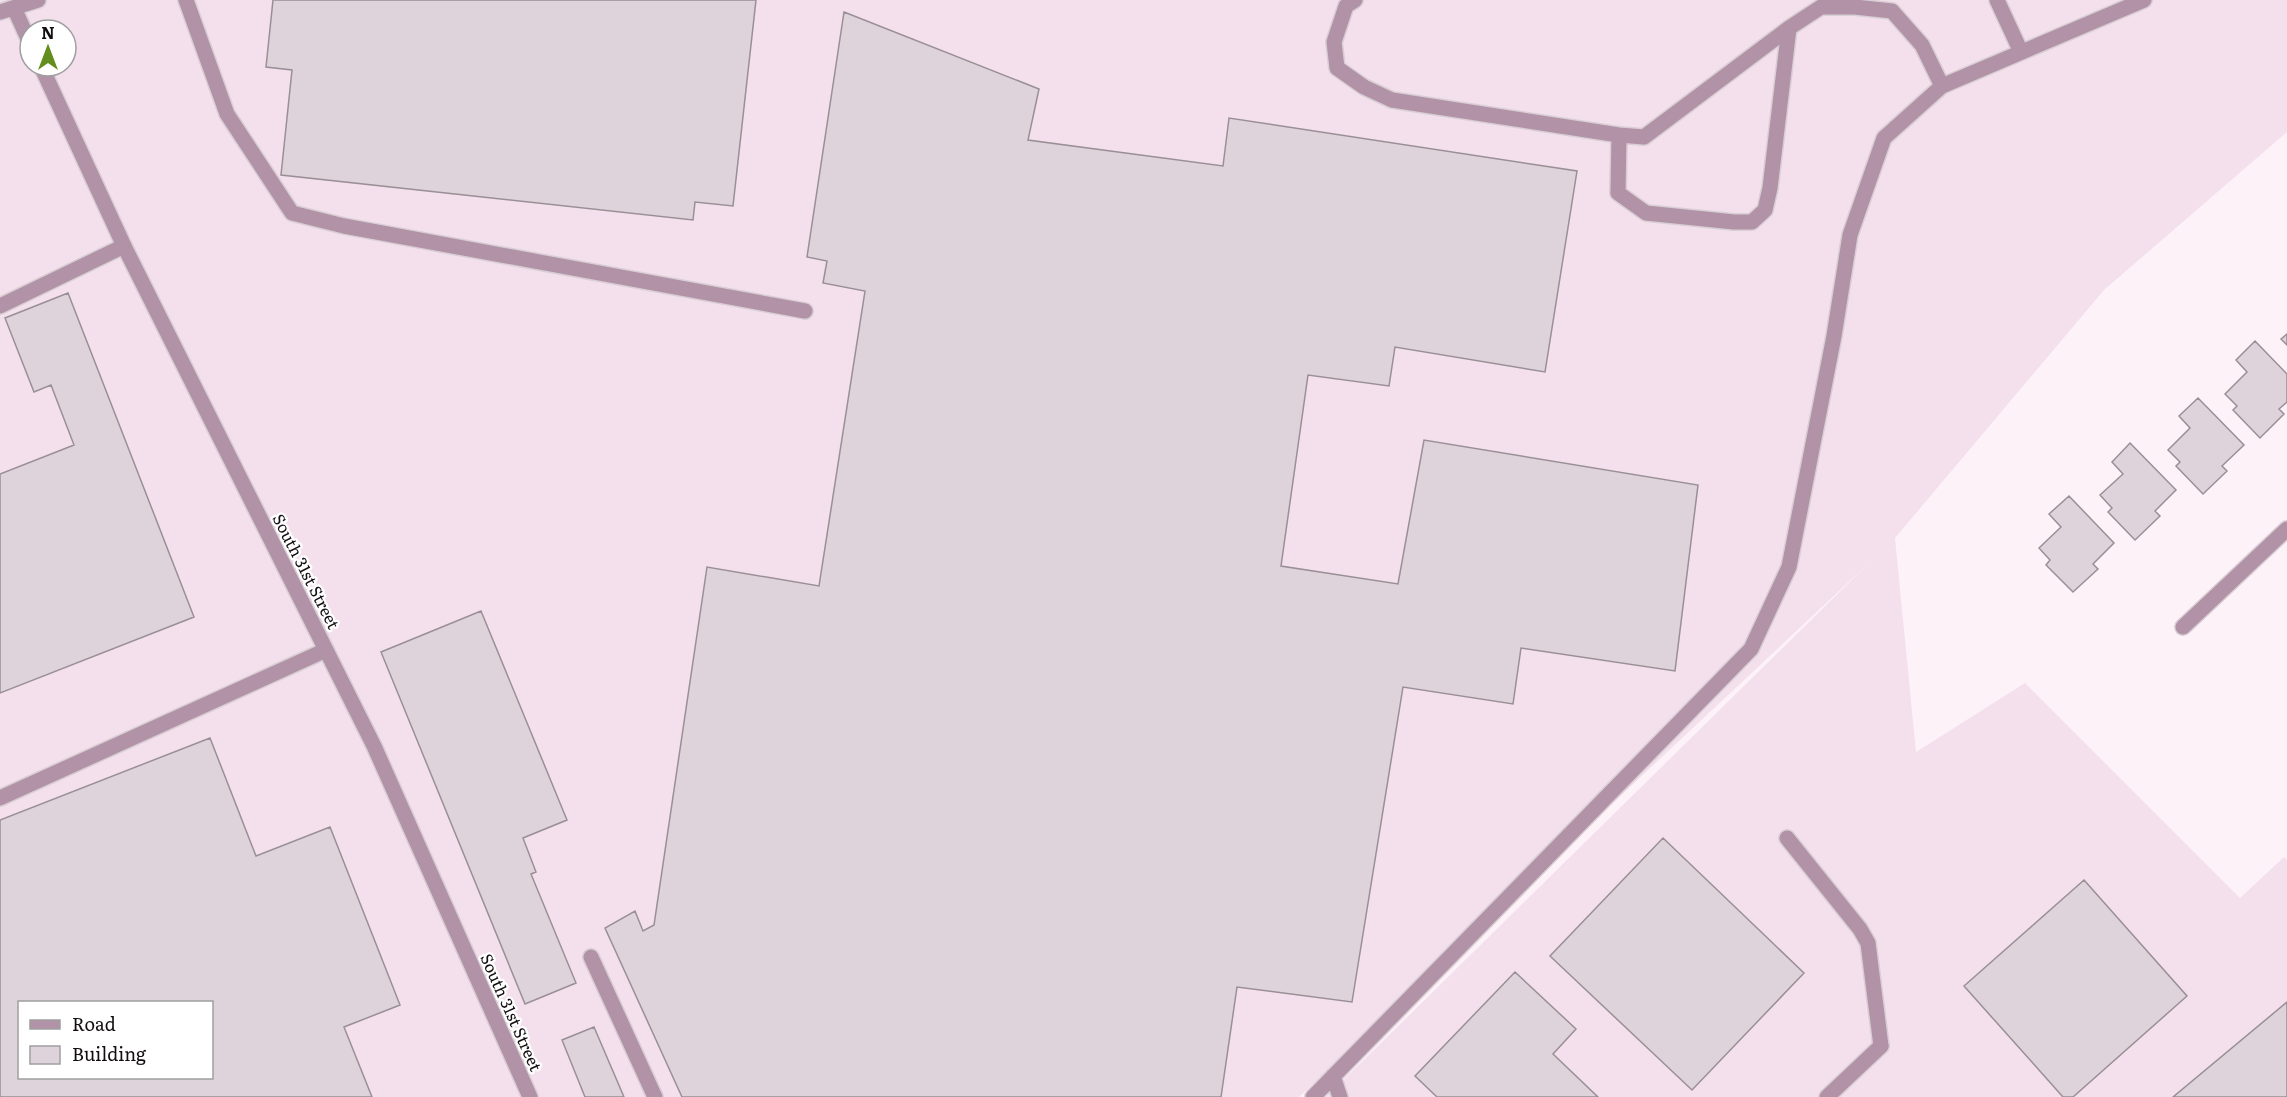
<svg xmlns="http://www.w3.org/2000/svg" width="2287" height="1097" viewBox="0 0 2287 1097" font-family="Literata,serif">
<rect width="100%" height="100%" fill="#fef2f9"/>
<path fill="#f3e0ec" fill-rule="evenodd" d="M0 0H2287V132L2104 290 1895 538 1916 752 2025 683 2240 898 2284 857 2287 860V1097H1326L1868 564 1299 1097H0ZM30 30H66V66H30ZM20 1002H212V1078H20Z"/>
<path fill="#dfd3db" stroke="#9a8f96" stroke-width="1.5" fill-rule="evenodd" d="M273 0H756L733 206 695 202 693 220 281 175 292 70 266 67Z
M844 12 1039 89 1028 140 1223 166 1229 118 1577 171 1545 372 1395 347 1389 386 1308 375 1281 566 1398 584 1424 440 1698 485 1675 671 1521 648 1513 704 1403 687 1352 1002 1237 987 1221 1097H682L605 928 635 911 643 931 654 925 707 567 819 586 865 291 823 283 827 261 807 257Z
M68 293 194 617 0 693V474L74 445 51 385 34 392 5 318Z
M2287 334V345L2281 339Z
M2255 341 2287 374V402L2279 409 2284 414 2260 438 2233 410 2237 406 2225 394 2247 372 2236 360Z
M2198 398 2244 445 2222 466 2227 471 2203 494 2176 466 2180 462 2168 450 2190 428 2179 416Z
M2130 443 2176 490 2155 511 2160 516 2135 540 2108 512 2112 508 2100 495 2123 474 2112 462Z
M2069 496 2114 543 2093 564 2098 569 2073 592 2046 565 2050 560 2039 548 2061 527 2049 514Z
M481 611 567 820 523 838 536 872 531 874 576 983 525 1004 381 652Z
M210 738 256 856 330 827 400 1005 344 1027 372 1097H0V820ZM20 1002H212V1078H20Z
M1663 838 1804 973 1692 1090 1550 956Z
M2084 880 2187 996 2073 1097H2063L1964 986Z
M1515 972 1576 1029 1553 1054 1598 1097H1437L1415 1076Z
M2287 1002V1097H2173Z
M594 1027 624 1097H585L562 1040Z"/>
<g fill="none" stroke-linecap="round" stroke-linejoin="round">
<defs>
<path id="lane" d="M186 0 227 114 292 213 344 226 805 311
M1355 0 1346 6 1334 42 1337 68 1364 87 1392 100 1619 135 1644 137 1789 28 1821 7H1855L1892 11 1922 45 1942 86
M1997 0 2021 52
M0 12 38 0
M1619 135 1618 193 1646 213 1734 222H1752L1765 210 1770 188 1789 28
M0 306 124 246
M0 798 326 650
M1787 838 1860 929 1868 943 1881 1046
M591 957 655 1097
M1333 1076 1340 1097
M1313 1097 1751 649 1789 567 1834 336 1850 235 1884 138 1942 86 2144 0"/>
<path id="street" d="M14 8 30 43
M41 66 124 246 374 746 530 1097
M2183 627 2287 529
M1827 1097 1881 1046"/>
</defs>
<use href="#lane" stroke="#d8ced4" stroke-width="18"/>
<use href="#street" stroke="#d8ced4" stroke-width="18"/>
<use href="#lane" stroke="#b192a6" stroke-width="15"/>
<use href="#street" stroke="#b192a6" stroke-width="15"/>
</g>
<g text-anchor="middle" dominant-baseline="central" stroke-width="4.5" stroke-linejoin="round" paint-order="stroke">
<g font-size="16" fill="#120e11" stroke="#fff">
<text transform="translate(307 571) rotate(63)">South 31st Street</text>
<text transform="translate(512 1012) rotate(66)">South 31st Street</text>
</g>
</g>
<rect x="18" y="1001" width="195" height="78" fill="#ffffff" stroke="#a09fa0" stroke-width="1.5"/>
<rect x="30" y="1020" width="30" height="9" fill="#b192a6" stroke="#a09fa0" stroke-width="1.5"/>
<text x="72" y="1031" font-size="18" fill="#120e11">Road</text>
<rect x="30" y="1046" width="30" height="18" fill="#dfd3db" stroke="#a09fa0" stroke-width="1.5"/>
<text x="72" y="1061" font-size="18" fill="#120e11">Building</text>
<g transform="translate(48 48)"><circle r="28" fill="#ffffff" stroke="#a09fa0" stroke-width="1.5"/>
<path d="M0-4.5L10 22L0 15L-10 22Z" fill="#638e1f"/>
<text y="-9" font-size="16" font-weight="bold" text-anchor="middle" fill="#120e11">N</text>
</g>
</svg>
